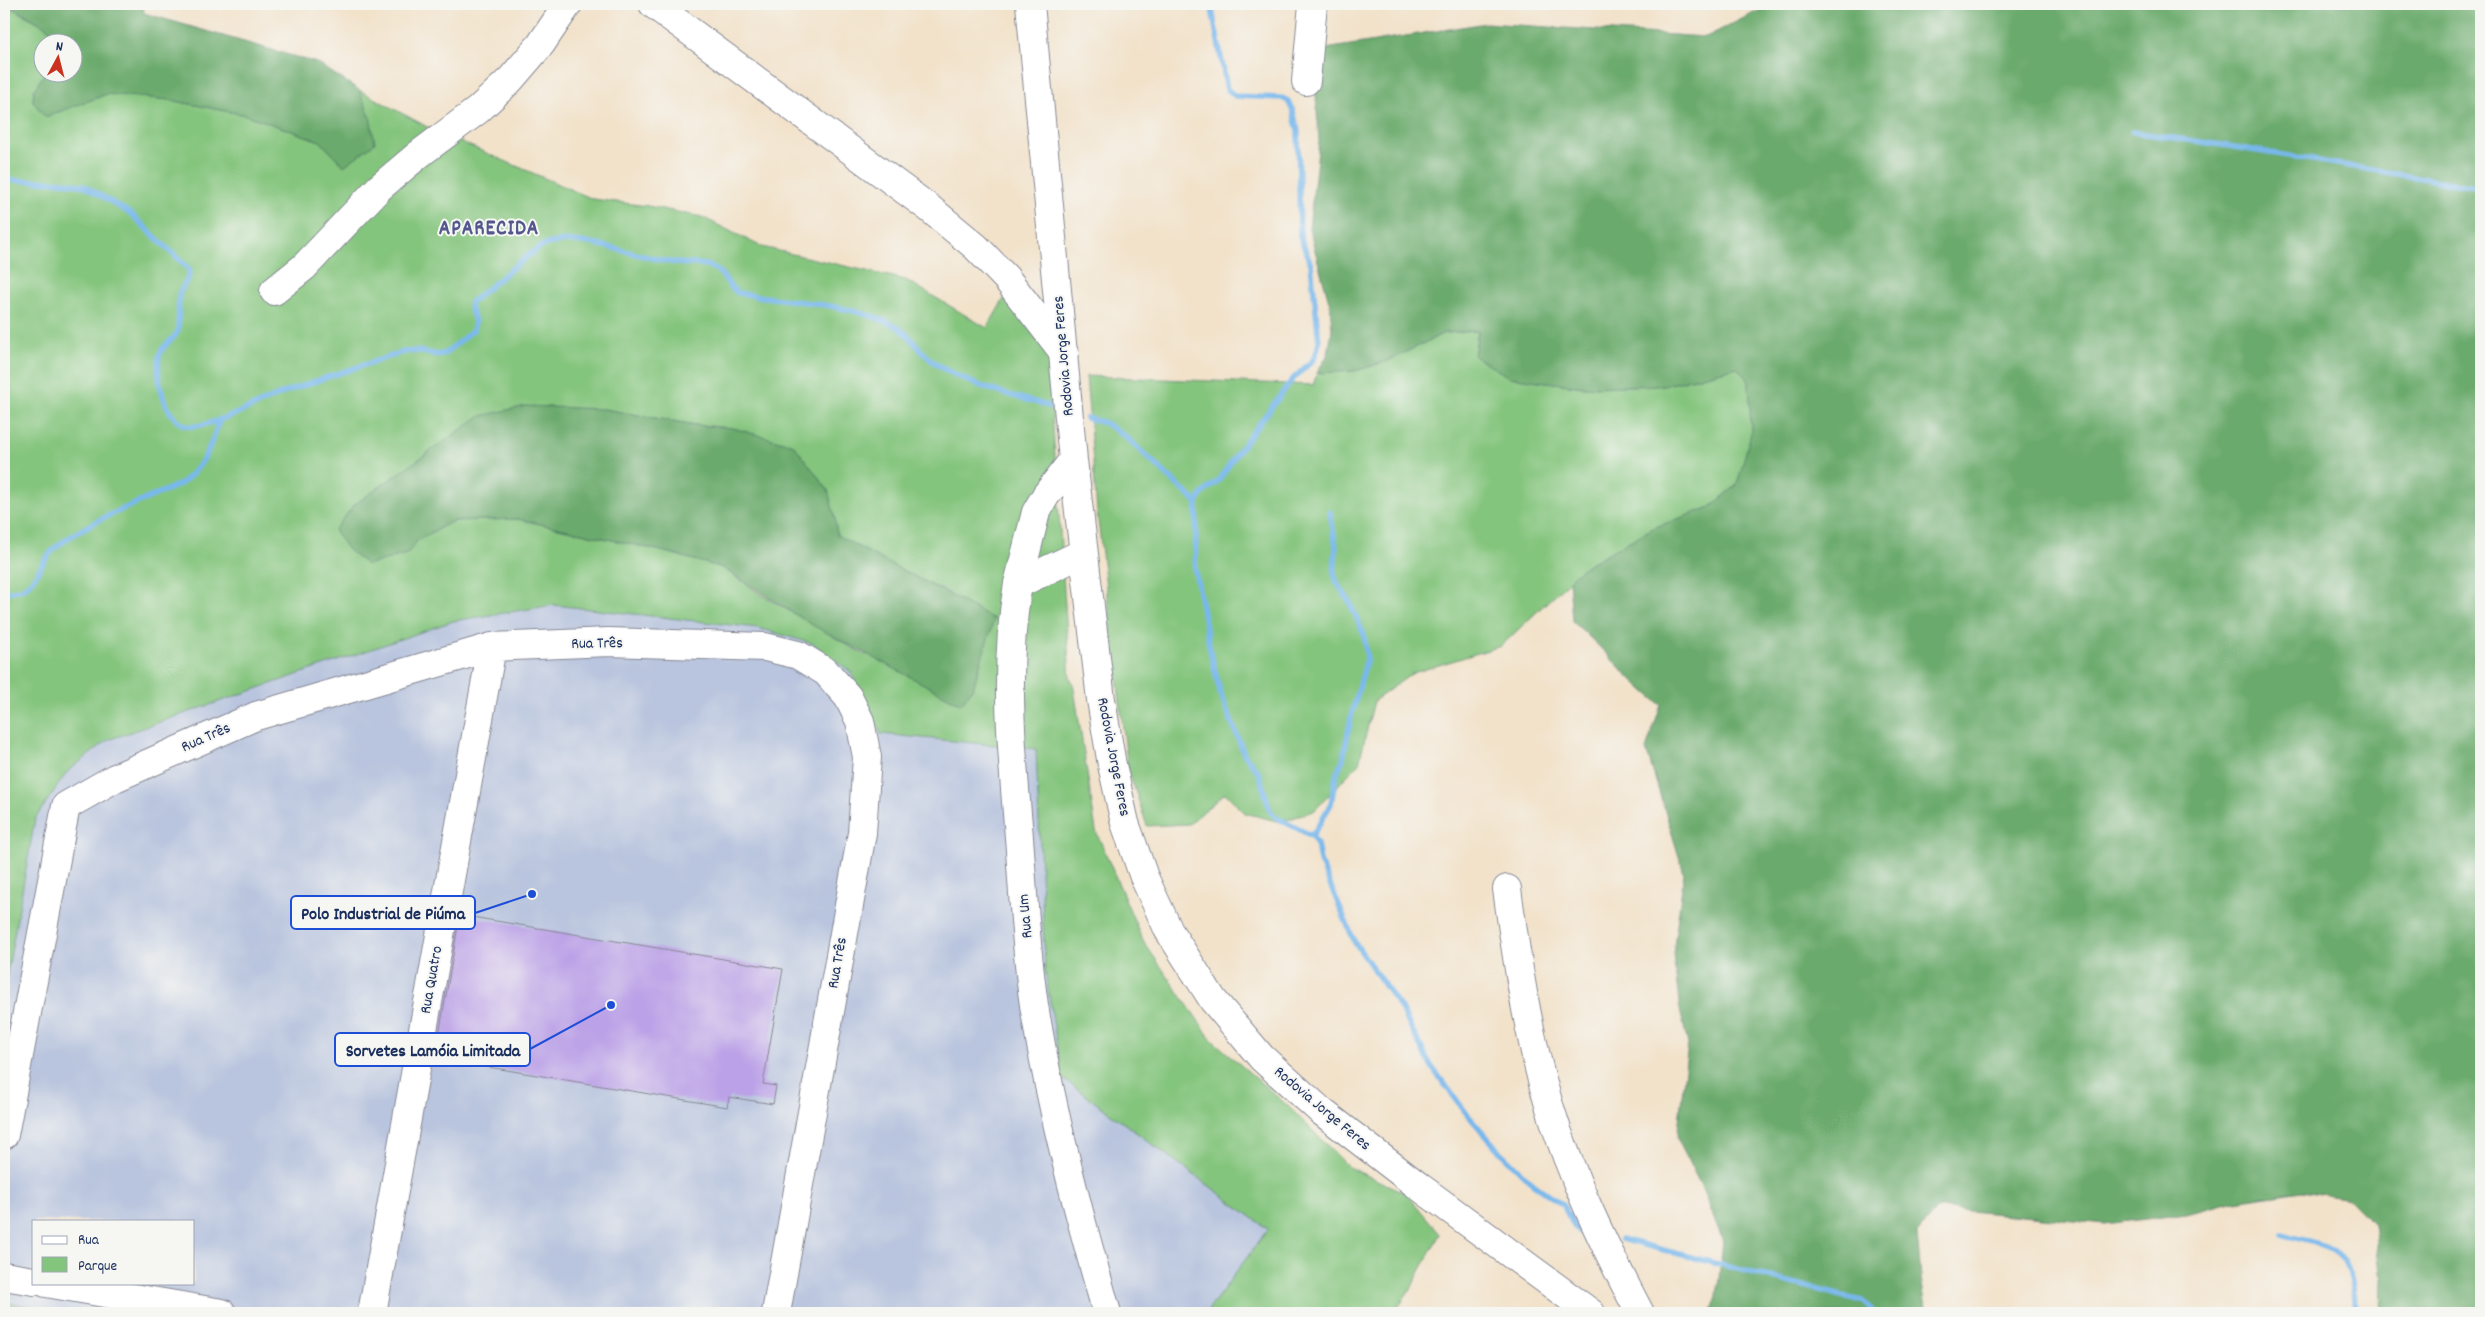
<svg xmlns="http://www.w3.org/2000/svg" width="2485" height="1317" viewBox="0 0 2485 1317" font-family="Dekko,sans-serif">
<rect width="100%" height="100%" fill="#f6f6f2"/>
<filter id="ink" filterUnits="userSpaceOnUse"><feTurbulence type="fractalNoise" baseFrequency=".02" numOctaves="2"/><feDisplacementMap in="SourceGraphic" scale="10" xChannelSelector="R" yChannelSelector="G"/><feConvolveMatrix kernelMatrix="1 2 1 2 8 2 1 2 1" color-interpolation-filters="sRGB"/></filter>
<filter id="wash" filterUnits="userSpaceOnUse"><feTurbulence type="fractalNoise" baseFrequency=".0096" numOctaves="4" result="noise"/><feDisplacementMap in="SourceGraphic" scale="20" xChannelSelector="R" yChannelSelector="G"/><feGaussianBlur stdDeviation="1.12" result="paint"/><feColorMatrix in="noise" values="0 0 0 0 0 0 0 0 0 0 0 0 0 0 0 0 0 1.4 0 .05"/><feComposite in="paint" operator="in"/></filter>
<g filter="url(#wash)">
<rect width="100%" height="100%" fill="#f2e2ca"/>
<path fill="#b9c5de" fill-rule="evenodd" d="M554 604 758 628 814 644 851 672 881 734 1036 749 1045 970 1062 1078 1269 1229 1206 1313H69L4 1302V991L35 819 67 772 108 740 453 621ZM34 1221H194V1283H34Z"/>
<path fill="#84c57d" stroke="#507a6e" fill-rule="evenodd" d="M4 4 45 26 59 38 57 42H42V72L45 73 34 90 33 101 45 117 107 94 170 100 246 115 320 141 344 166 370 116 359 90 433 130 593 199 648 206 702 217 762 247 906 280 987 328 1012 285 1048 318 1050 368H1049L1070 679 1073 682 1096 831 1143 941 1211 1039 1289 1107 1350 1168 1406 1193 1440 1234 1409 1292 1394 1313H1206L1268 1229 1062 1078 1045 970 1036 749 881 734 851 672 814 644 758 628 554 605 453 621 108 740 67 772 35 819 4 991ZM604 409 696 425 733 428 835 518 836 535 900 570 949 593 865 655 762 595 723 568 662 551 518 519 453 521 418 540Z
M1478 331 1474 356 1509 377 1584 387 1667 385 1737 367 1749 382 1752 433 1737 485 1711 507 1653 528 1585 566 1501 646 1413 673 1374 701 1359 763 1314 811 1280 822 1245 813 1225 793 1189 824 1147 826 1128 769 1097 512 1086 376 1313 385 1317 373 1355 371 1388 361 1444 333Z
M4 1302 69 1313H4Z"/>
<path fill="#6baa6c" stroke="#436c65" d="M7 4H143L144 13 317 63 359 90 370 116 375 143 344 166 320 141 246 115 170 100 107 94 45 117 33 101 34 90 45 73 72 72V42H57L58 38 45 26Z
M1772 4H2481V1313H2380L2381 1280 2374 1224 2349 1199 2302 1191 2234 1201 2187 1214 2105 1224 1938 1208 1917 1233 1921 1278 1927 1313H1711L1717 1296 1723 1241 1703 1190 1677 1138 1688 1044 1680 1010 1673 954 1684 873 1646 749 1661 705C1628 679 1603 648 1572 621L1569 580 1585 566 1653 528 1711 507 1737 485 1751 433 1749 382 1737 367 1667 385 1584 387 1509 377 1474 356 1478 331 1444 333 1388 361 1355 371 1317 373 1328 354 1332 329 1330 305 1309 229 1319 141 1313 51 1486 23 1706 37Z
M526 406 604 409 695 425 733 428 794 445 828 490 835 518 837 535C888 564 942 589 994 619L973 688 961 704 812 625 723 568 662 551 518 519 453 521 418 540 407 554 367 565 348 550 334 530 355 504 480 416Z"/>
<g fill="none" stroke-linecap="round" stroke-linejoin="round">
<path stroke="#78b8ec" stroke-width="5.5" d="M1211 4 1227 89 1235 96 1282 98 1288 101 1293 111 1298 131 1300 237 1311 264 1319 341 1317 351 1313 360 1292 380 1237 453 1219 480 1202 494 1197 503 1195 570 1210 650 1220 692 1244 754 1259 773 1270 811 1277 818 1312 836 1317 844 1320 861 1355 943 1400 1007 1431 1066 1467 1114 1501 1153 1532 1183 1563 1205 1574 1226 1580 1232
M2132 132 2222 145 2481 188
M4 180 63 182 85 186 131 214 189 269V276L179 294 178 331C174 339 165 344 161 351 152 370 165 423 188 426 210 429 265 400 288 391 326 377 365 365 403 352L418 351 438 355 446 353 473 330 475 321 470 308 471 302C486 291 533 248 547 244 587 233 638 259 678 263 689 265 702 262 712 267 724 272 727 287 738 293 788 302 840 302 887 322 912 332 916 350 935 363 970 387 1011 395 1052 407
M1086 418 1105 423 1126 437 1197 503
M4 591C37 594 35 565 56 547 91 519 139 503 180 484 206 465 209 448 220 419
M1312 836 1331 804 1336 775 1343 759 1351 717 1367 658 1364 635 1349 601 1337 583 1334 574 1336 547 1330 512
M2282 1234C2344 1251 2348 1247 2357 1313
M1621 1239 1862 1301 1875 1313"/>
</g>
<g id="blocks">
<path fill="#bba1e7" d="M460 915 783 969 763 1084 776 1086 773 1104 729 1097 727 1107 435 1058Z"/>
</g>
</g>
<g filter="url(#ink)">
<use href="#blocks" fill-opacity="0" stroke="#868894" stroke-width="1"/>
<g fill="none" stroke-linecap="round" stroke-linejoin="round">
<defs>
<path id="minor" d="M653 4 929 208 976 247 1006 278 1064 353
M1306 81 1313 4
M274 291 304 267 379 188 418 155 478 110 511 79 541 44 568 4
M1083 553 1018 584C1004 663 1011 745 1018 825 1023 884 1025 946 1034 1005 1051 1110 1078 1212 1107 1313
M1507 889C1517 961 1528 1035 1549 1105 1571 1177 1605 1247 1640 1313
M4 1135 66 806 115 778 256 716 492 647 609 642 765 647 798 655 826 672 848 697 860 721 867 757 862 833 776 1313
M4 1276 34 1281
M46 1283 222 1313
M372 1313 492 647"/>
<path id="major" d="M1030 4 1073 460 1101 700 1112 765 1125 823 1144 877 1169 931 1213 1000 1262 1058 1321 1111 1417 1185 1591 1313
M1018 584 1036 512 1046 495 1073 460"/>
</defs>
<use href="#minor" stroke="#868894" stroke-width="30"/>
<use href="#major" stroke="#868894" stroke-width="30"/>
<use href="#minor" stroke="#fff" stroke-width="28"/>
<use href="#major" stroke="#fff" stroke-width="28"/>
</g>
</g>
<g text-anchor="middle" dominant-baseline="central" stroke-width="4" stroke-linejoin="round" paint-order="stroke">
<g font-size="16" fill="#1b2f5e" stroke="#f6f6f2">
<text transform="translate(1064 356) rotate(-95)">Rodovia Jorge Feres</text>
<text transform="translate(597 644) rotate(-1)">Rua Três</text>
<text transform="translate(206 738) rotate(-24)">Rua Três</text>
<text transform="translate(1113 757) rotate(79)">Rodovia Jorge Feres</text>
<text transform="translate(1026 916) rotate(-95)">Rua Um</text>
<text transform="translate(838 963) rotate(-80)">Rua Três</text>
<text transform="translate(432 980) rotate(-80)">Rua Quatro</text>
<text transform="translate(1322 1109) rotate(40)">Rodovia Jorge Feres</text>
</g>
<g font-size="21" font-weight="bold" letter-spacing="1" fill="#53578e" stroke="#f6f6f2">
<text x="489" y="230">APARECIDA</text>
</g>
</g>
<path fill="none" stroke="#1d4ed8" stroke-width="2" d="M532 894L475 913M611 1005L530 1049"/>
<g fill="#1d4ed8" stroke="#f6f6f2" stroke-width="2">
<circle cx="532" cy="894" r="5"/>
<circle cx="611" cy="1005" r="5"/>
</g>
<g fill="#f6f6f2" stroke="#1d4ed8" stroke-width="2">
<rect x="291" y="896" width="184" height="33" rx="5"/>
<rect x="335" y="1033" width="195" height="33" rx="5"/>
</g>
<g font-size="18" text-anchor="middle" font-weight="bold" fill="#1b2f5e">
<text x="383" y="919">Polo Industrial de Piúma</text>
<text x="433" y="1056">Sorvetes Lamóia Limitada</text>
</g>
<rect width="2485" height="1317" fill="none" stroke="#f6f6f2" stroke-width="20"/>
<rect x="32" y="1220" width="162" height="65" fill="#f6f6f2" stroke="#9ea6b7"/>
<rect x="42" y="1236" width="25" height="8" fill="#ffffff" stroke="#9ea6b7"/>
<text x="78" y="1244" font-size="15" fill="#1b2f5e">Rua</text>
<rect x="42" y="1257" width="25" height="15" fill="#84c57d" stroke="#9ea6b7"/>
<text x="78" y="1270" font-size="15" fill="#1b2f5e">Parque</text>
<g transform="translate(58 58) rotate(7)"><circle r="24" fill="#f6f6f2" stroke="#9ea6b7"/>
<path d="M0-4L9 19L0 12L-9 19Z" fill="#c8321e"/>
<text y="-8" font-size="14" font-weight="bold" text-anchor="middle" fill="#1b2f5e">N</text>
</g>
</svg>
